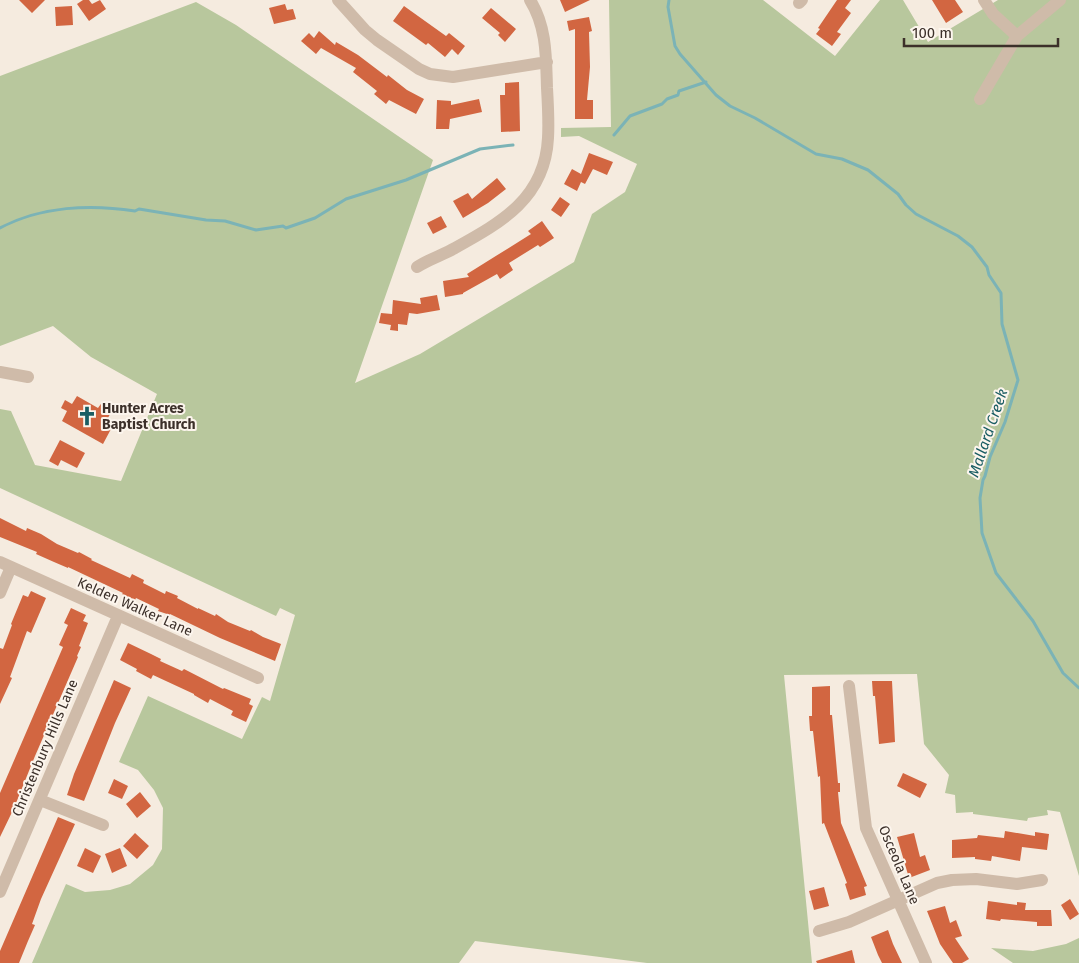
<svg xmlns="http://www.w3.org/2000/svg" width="1079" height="963" viewBox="0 0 1079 963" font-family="'Fira Sans',sans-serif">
<rect width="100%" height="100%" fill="#f5ebdf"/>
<path fill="#b8c79d" d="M609 0H763L835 56 880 0H903L928 42 998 0H1079V876L1060 812 1047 810 1048 815 1028 818 1027 821 973 814V812L956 813 955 795 945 793 949 775 924 744 917 674 784 675 812 963H647L475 941 459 963H32L66 884 85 892 110 890 130 884 153 865 162 849 163 808 154 790 138 770 119 762 148 696 242 739 262 697 270 701 295 615 280 608 276 616 0 488V409L11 411 35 465 121 481 157 394 91 357 53 326 0 346V76L196 2 236 25 433 160 355 383 420 354 574 262 592 214 625 192 637 164 579 136 561 137V128L611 127Z
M1079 938V963H1013L991 948 1033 951 1066 944Z"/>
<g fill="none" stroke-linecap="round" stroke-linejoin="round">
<path stroke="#7bb3b6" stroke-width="3" d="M669 0 668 7 675 46 680 54 716 95 730 106 755 118 816 154 842 159 868 170 898 194 906 205 916 214 958 236 972 247 987 267 989 275 1001 293 1002 324 1018 380 1005 422 990 457 985 476 983 480 980 498 982 533 996 573 1033 621 1063 673 1079 688
M614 135 630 116 662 104 667 99 678 95 679 91 706 82
M0 228C41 206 91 204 135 211L139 209 206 220 225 221 256 230 283 226 286 228 315 218 346 199 406 180 480 149 513 145"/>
</g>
<path fill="#d26641" d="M19 0H45L32 13Z
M83 0H89L92 4 100 0 106 9 89 21 77 4Z
M560 0H590L565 12Z
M837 0H851L845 8 851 13 837 32 841 34 832 46 816 34 820 29 818 28Z
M932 0H955L963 12 946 23Z
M285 4 287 10 293 9 296 19 274 24 269 8Z
M72 6 73 25 56 26 55 7Z
M404 6 446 36 449 33 465 46 458 55 452 49 445 57 428 43 426 45 393 21Z
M491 8 516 29 505 42 498 35 500 33 482 18Z
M589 17 592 31 589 32 590 67 587 100H593V119H575V29L569 31 567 21Z
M319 31 335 45 336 42 358 55 387 77 388 75 407 90 424 99 416 114 389 100 386 104 374 94 377 91 353 72 356 68 321 48 316 54 301 41 309 33 314 38Z
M519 82 520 131 501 132 500 95H505V83Z
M479 99 482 112 450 119 449 129H436L437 100 451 101V105Z
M589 153 613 162 607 175 593 169 585 184 581 182 577 191 564 184 572 169 581 174Z
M497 178 506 189 488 203 463 218 453 201 468 193 472 199Z
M560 197 570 204 561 217 551 210Z
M441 216 447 227 433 234 427 223Z
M542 221 554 238 540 247 538 245 509 263 513 270 500 279 497 274 463 293V294L445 297 443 281 469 277 467 274 531 234 528 231Z
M437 295 440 310 417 314 409 313 407 325 398 324V331L390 330 391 325 379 323 381 313 392 314 393 300 421 304 420 298Z
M77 396 98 408 103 401 114 407 104 425 111 429 103 444 62 421 67 411 61 408 65 400 72 404Z
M60 440 85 453 77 468 61 460 58 466 49 461Z
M0 518 26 531 27 528 41 534 57 544 78 553 79 552 92 559 91 560 130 578 132 574 144 580 143 583 165 594 166 591 178 596 177 598 198 609V608L215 616 216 614 228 622 250 631 251 630 263 637 281 644 275 661 220 638 170 614V615L158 611 159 609 136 598 135 600 122 594 123 593 68 567V568L54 562 36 554 37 552 0 537Z
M31 591 46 598 31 633 27 631 10 677 12 678 0 704V648L3 649 12 625 11 624 23 595 28 597Z
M71 608 86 615 83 621 88 623 79 646 81 647 77 656 78 657 35 756 14 808 0 837V793L63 647 59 645 68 625 64 623Z
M128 643 151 654 161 659 160 661 182 671 184 669 223 689 224 688 251 699 249 704 253 706 246 722 231 715 233 711 210 699 208 703 194 695V694L153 675 151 679 136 671 137 669 120 660Z
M114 680 131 688 115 723 84 801 67 795 74 774Z
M872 681H892L895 742 879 744 875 696H873Z
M830 686V715H832L838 783H840V792H838L841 823 867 886 864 887 866 895 850 900 845 884 847 883 824 823 822 824 820 776 818 777 813 731H810L809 716H812V687Z
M903 773 927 784 920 798 897 786Z
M114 779 128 786 122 799 108 793Z
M140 792 151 806 137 818 126 804Z
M58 817 75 824 41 899 32 924 35 925 28 941 19 963H0V951Z
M1005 831 1035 836V832L1049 834 1047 850 1022 847 1020 861 992 856 991 861 975 859V857L952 858V840L977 838 978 835 1004 838Z
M135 833 149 846 137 859 123 846Z
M914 833 920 857 925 855 930 870 909 878 897 837Z
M85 848 101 856 93 873 77 866Z
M120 848 127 866 112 873 105 854Z
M824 887 829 906 814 910 809 891Z
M1070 899 1079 914 1070 920 1061 905Z
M988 901 1017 905V902L1026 903 1025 910H1051L1052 926H1037V922L1001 919 1000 921 986 919Z
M945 906 950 923 956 920 962 936 955 938 969 959 962 963H953L940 944 927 911Z
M888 930 893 944 902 963H882L878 955 871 937Z
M852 950 855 963H817L816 961Z"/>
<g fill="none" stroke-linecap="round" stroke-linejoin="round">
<path stroke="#cfbba9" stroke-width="12" d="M338 0 365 30 377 40 419 69 430 74 453 77 547 62
M984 0 993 14 1017 36
M799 3 802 0
M980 99 1017 36 1060 0
M417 267C429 259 443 255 455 248 502 222 545 198 548 138 549 122 548 105 547 88 546 58 547 27 530 0
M0 372 28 377
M0 562 258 678
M0 593 11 567
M849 686 866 828 926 963
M40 800 103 825
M0 892 118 616
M819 931 849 922 937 883 952 880 976 879 1017 884 1042 880"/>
</g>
<defs>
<symbol id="church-bare" viewBox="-9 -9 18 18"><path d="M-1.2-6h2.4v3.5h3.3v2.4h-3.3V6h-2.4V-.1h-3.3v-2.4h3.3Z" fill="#1a5d63" stroke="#fcf5ed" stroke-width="2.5" paint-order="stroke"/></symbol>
</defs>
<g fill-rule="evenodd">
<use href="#church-bare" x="73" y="402" width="28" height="28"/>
</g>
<g text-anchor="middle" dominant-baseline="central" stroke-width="4" stroke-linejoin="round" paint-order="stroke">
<g font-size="14" font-weight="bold" fill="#3c302a" stroke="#fcf5ed" text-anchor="start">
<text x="102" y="408">Hunter Acres<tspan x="102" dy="16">Baptist Church</tspan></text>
</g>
<g font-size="14" fill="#3c302a" stroke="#fcf5ed">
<text transform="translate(135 607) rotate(24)">Kelden Walker Lane</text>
<text transform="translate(45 748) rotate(-67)">Christenbury Hills Lane</text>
<text transform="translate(899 865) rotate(67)">Osceola Lane</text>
</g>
<g font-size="15" font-style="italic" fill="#1a5d63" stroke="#fcf5ed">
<text transform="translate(988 433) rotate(-71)">Mallard Creek</text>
</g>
</g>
<path d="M904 38v8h154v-8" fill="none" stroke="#3c302a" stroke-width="2.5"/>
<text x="912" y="38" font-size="15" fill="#3c302a" stroke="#fcf5ed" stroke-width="4" paint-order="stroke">100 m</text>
</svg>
